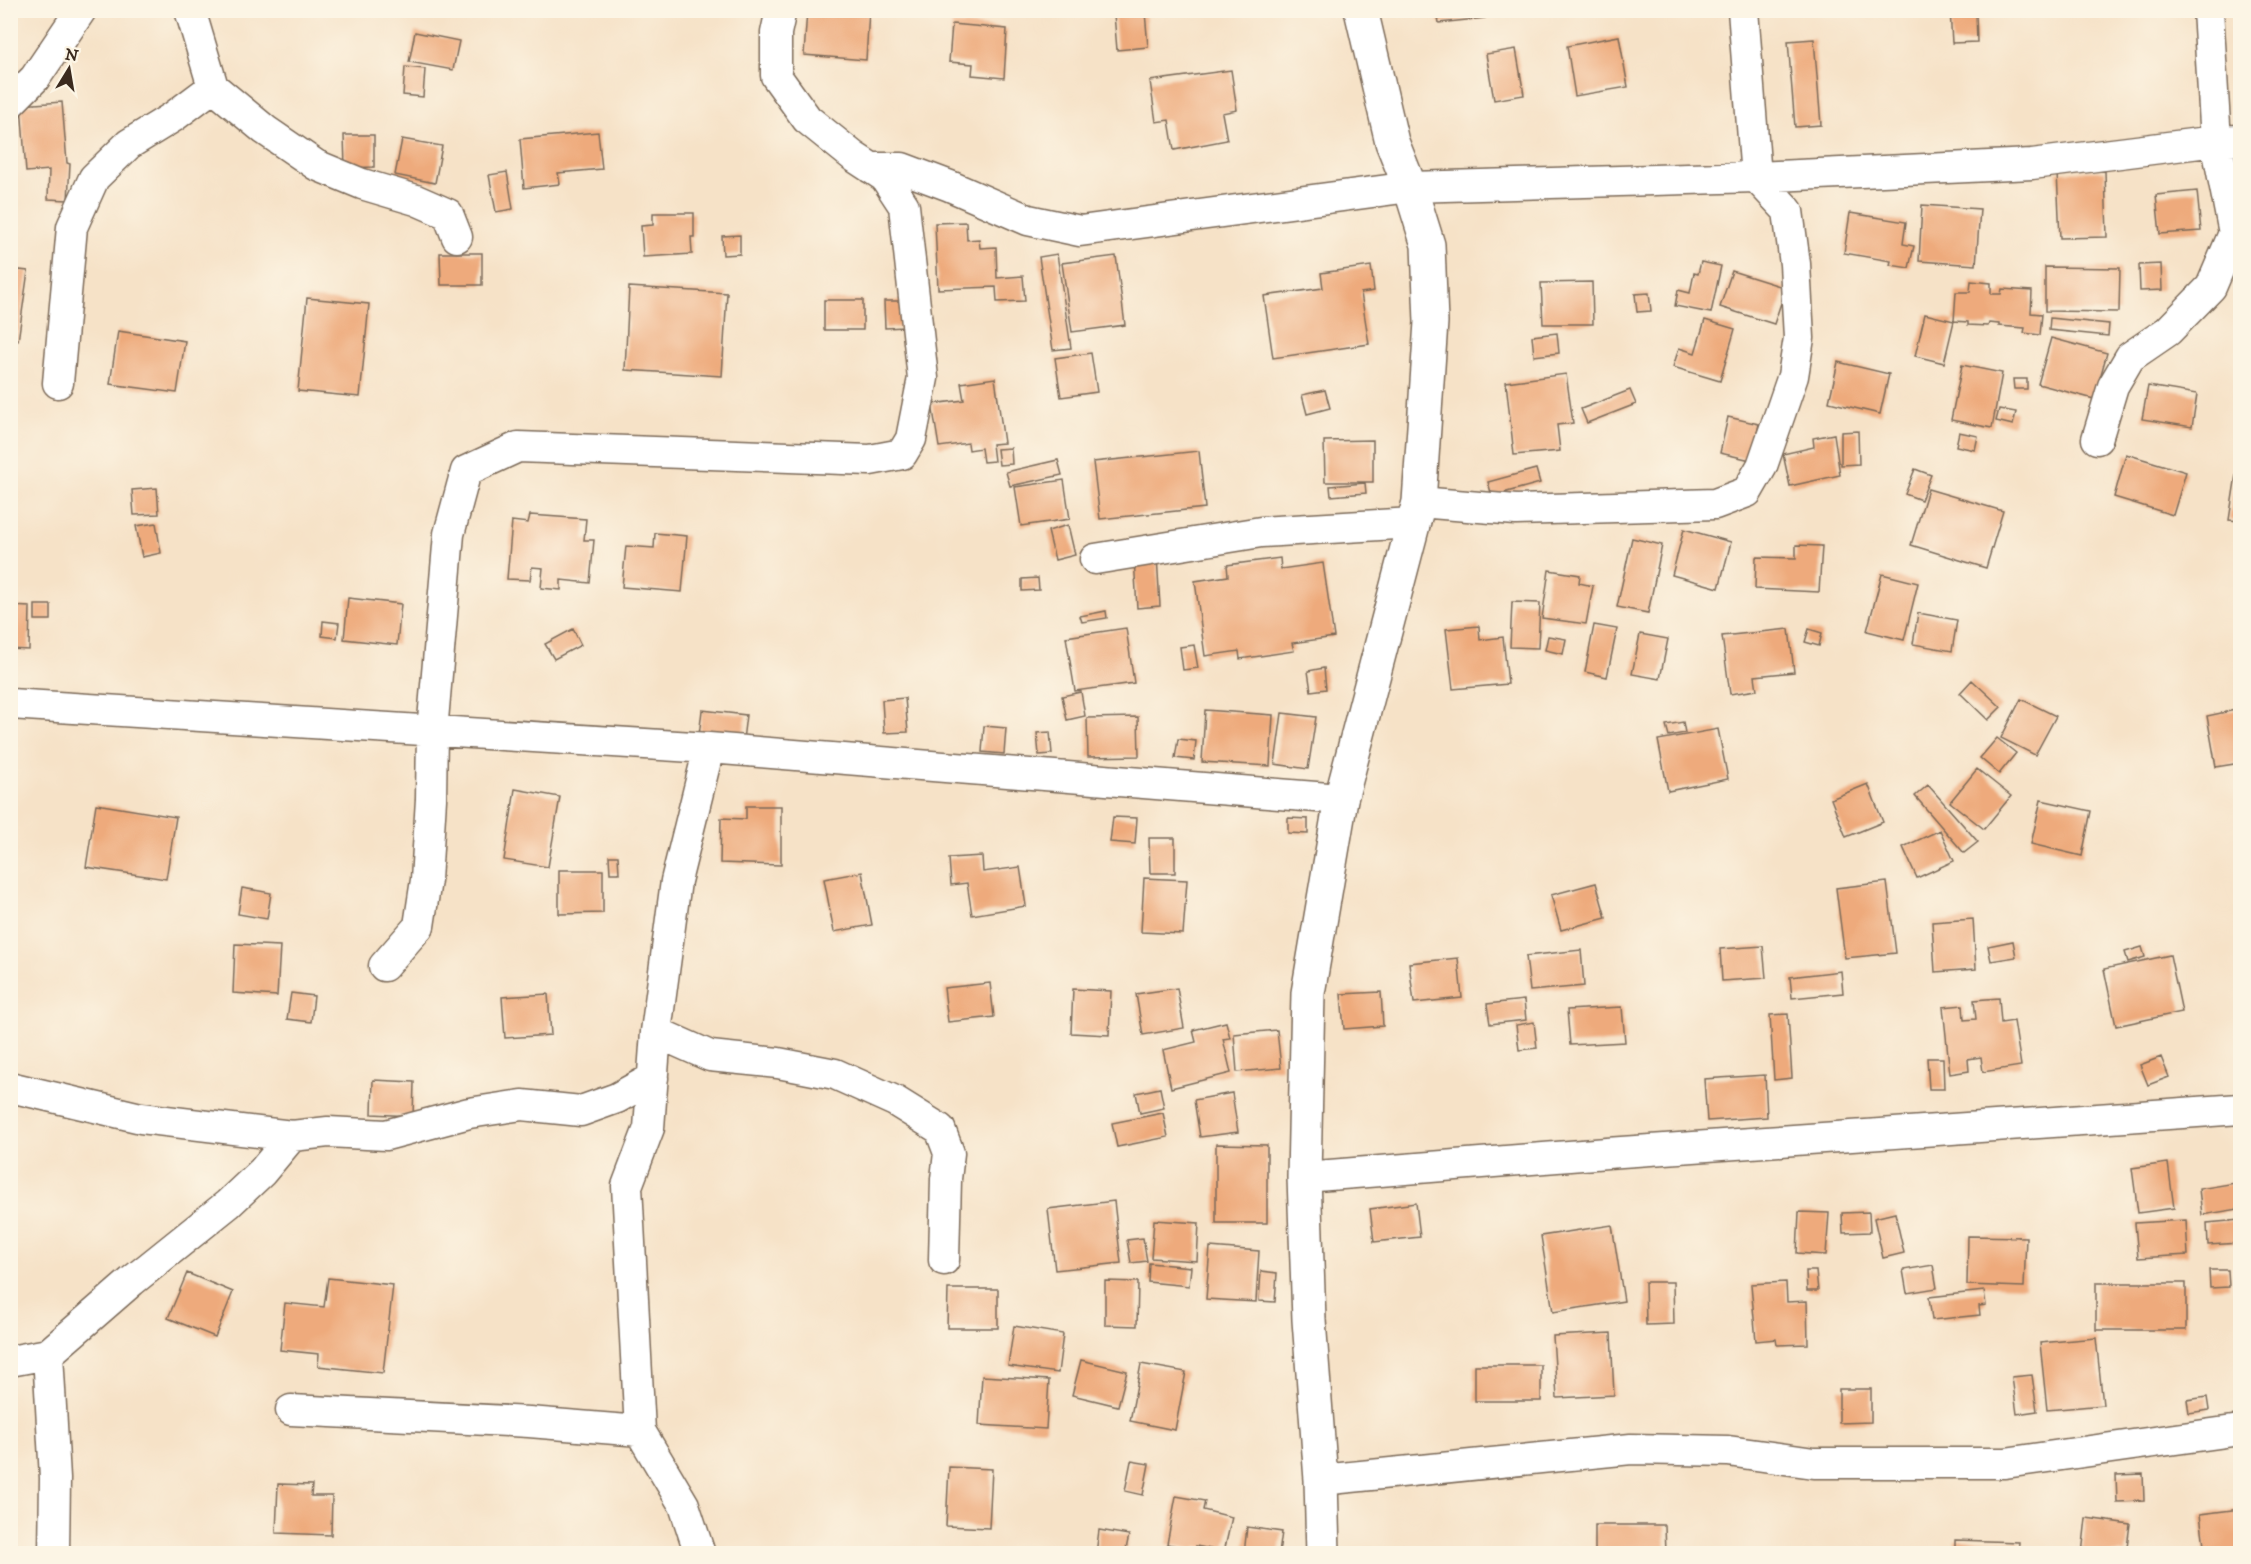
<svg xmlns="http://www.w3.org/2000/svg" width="2251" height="1564" viewBox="0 0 2251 1564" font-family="'IM FELL DW Pica',serif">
<rect width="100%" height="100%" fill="#fcf5e5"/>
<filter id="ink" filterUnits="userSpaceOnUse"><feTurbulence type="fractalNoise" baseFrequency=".0167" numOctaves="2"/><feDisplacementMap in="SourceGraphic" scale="12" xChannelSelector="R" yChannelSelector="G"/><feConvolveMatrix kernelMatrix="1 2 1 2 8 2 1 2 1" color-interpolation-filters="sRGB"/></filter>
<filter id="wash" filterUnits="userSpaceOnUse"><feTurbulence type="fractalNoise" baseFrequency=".008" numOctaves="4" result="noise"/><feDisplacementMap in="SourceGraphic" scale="24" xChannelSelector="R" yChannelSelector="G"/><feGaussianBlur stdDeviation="1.35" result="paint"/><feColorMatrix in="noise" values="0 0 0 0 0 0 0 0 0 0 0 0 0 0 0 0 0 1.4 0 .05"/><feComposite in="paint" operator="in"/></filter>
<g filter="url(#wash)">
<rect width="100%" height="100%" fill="#f6e2c7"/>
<g id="blocks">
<path fill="#eeaa7b" d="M807 10H869L866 60 804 55Z
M1437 10H1484L1485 18 1439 23Z
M1950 10H1996V13L1976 14 1977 42 1952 43Z
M1145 12 1148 47 1117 50 1114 14Z
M952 24 1007 29 1004 78 972 75 973 64 949 62Z
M415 32 459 41 453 70 409 62Z
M1619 36 1628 87 1575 96 1567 46Z
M1814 39 1821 125 1795 127 1788 41Z
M1516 49 1524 95 1494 100 1486 54Z
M405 67 425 69 423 97 403 95Z
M1231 70 1237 110 1222 113 1227 140 1174 150 1169 120 1156 122 1150 81Z
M62 102 67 163 70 164 68 200 48 199 49 170 26 172 21 105Z
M598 132 602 169 558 173 560 184 524 188 520 139Z
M344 135H374V167L345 168Z
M402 139 442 146 435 183 395 175Z
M2105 171 2107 237 2060 238 2057 172Z
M507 172 513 209 496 212 489 175Z
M2197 191 2201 231 2160 234 2156 195Z
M1922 205 1980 209 1976 265 1919 261Z
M653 213H694V237H691L692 254 643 257 641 226 653 225Z
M1850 213 1906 222 1903 244 1914 246 1909 268 1890 265 1891 261 1844 253Z
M966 222 967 240 979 239 980 248 996 247 997 278 1023 276 1025 301 997 302 996 287 938 289 935 223Z
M740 235V254L723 255 722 236Z
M440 253H482V285H441Z
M1057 254 1071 348 1053 350 1039 257Z
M1116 256 1125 325 1072 332 1062 263Z
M1701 262 1721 266 1711 313 1675 306 1678 290 1690 293 1694 273 1698 274Z
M2161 264 2162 290 2140 291 2139 265Z
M1371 266 1374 291 1361 293 1369 344 1273 358 1264 296 1323 288 1321 273Z
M2045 267 2120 268 2119 312 2045 311Z
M10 269 28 271 18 341 10 340Z
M1732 271 1786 288 1774 324 1720 307Z
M1971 281 1991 283V294H2001L2002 289 2032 291 2031 313 2042 314 2040 335 2024 333 2025 328 1999 326V324L1989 323 1988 326 1968 325V322L1954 321 1956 292H1970Z
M1592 282 1593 324H1543L1541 283Z
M629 287 727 293 722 376 625 370Z
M1649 293 1651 311 1637 312 1635 294Z
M307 298 369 304 360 397 298 391Z
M824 300H863V330H824Z
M884 301H904L905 327 885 328Z
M1925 314 1954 321 1944 363 1915 356Z
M2050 318 2109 324 2108 336 2049 330Z
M1705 320 1735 329 1720 381 1673 367 1679 348 1695 353Z
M118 331 185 341 177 393 110 384Z
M1557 333 1559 353 1534 356 1532 336Z
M2051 338 2107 353 2094 399 2038 384Z
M1091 353 1097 392 1061 397 1055 358Z
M1838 362 1889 374 1880 414 1829 402Z
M1962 365 2002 373 1992 428 1951 420Z
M1566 374 1573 423 1557 425 1560 451 1514 455 1506 382Z
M995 378 1004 443 992 444 994 461 983 462 981 448 969 450 968 443 939 447 932 404 964 400 961 383Z
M2013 379H2027V389H2014Z
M2148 386 2197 394 2192 427 2142 419Z
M1325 390 1330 408 1307 414 1302 395Z
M1630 390 1636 404 1587 423 1581 409Z
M1999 409 2016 412 2013 425 1996 421Z
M1728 417 1759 424 1751 460 1720 453Z
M1858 431 1859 464 1841 465V432Z
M1959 432 1978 436 1975 450 1956 446Z
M1834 434 1840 475 1790 486 1783 454 1814 447 1813 438Z
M1373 440V482H1325L1324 441Z
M1011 448 1012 464 999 465 997 449Z
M1199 451 1205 508 1100 519 1093 462Z
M2126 454 2186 472 2173 515 2114 497Z
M1058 460 1062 475 1010 486 1006 472Z
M2238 462 2240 463V521L2229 520Z
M1536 469 1540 483 1492 496 1488 482Z
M1915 469 1931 475 1921 500 1905 494Z
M1064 480 1070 519 1021 526 1015 487Z
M1365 483 1366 493 1331 496 1330 486Z
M157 488 159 514 134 515 132 490Z
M1928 489 2003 511 1986 568 1911 545Z
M530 515 586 519 584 540H594L590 583 561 580V590L541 588 543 568 532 567 530 580 507 579 512 521 528 523Z
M156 523 161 553 142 557 136 526Z
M1068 525 1075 555 1055 560 1048 531Z
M1684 529 1731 542 1719 588 1672 575Z
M655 533 687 536 682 592 622 587 626 546 654 548Z
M1632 538 1662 545 1648 613 1617 607Z
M1796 545 1822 546 1819 592 1755 589 1756 557 1796 558Z
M1157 556 1160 606 1137 608 1134 558Z
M1280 558 1281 569 1323 563 1334 637 1292 643 1294 651 1240 659 1239 651 1205 656 1195 581 1228 576 1227 565Z
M1549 570 1580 575 1579 583 1593 586 1586 624 1542 618Z
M1882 574 1918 583 1904 640 1867 631Z
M1038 578 1039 590 1022 591V579Z
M348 598 401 604 397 645 344 639Z
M1512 602 1540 603 1538 648 1510 647Z
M35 605H51V620H35Z
M10 606 30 607 29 650 10 649Z
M1106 611 1107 618 1082 622 1080 616Z
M1918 613 1957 620 1952 651 1913 644Z
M323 621 339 623 337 638 322 636Z
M1594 625 1617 629 1607 677 1585 672Z
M1479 626 1480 640 1503 637 1508 684 1453 689 1446 629Z
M1126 628 1134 683 1075 691 1066 637Z
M573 629 581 645 554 659 545 644Z
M1789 629 1794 672 1755 676 1757 690 1730 694 1722 636Z
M1809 629 1822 633 1819 646 1805 642Z
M1640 634 1668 639 1660 679 1632 674Z
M1548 636 1566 639 1563 654 1545 650Z
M1194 645 1198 668 1183 670 1180 647Z
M1324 668 1326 689 1311 691 1308 671Z
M1972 680 2001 707 1988 720 1960 693Z
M1081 692 1085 716 1067 720 1062 696Z
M905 698 908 732 884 733 882 700Z
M2021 699 2056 716 2035 755 2001 738Z
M2240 709V763L2216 767 2207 716Z
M702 710 746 715 743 740 699 736Z
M1205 710 1273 715 1270 766 1202 762Z
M1282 713 1316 717 1308 769 1275 764Z
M1138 717 1139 756 1088 757 1087 718Z
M1683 722 1685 733 1669 736 1666 725Z
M984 726 1006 728 1004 754 982 752Z
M1718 729 1728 779 1668 791 1658 740Z
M1050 732 1052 754 1039 755 1037 733Z
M1997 738 2016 753 1999 774 1980 758Z
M1178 739 1196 741 1194 760 1175 758Z
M1977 769 2011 796 1984 829 1950 802Z
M1868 784 1883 822 1846 837 1831 799Z
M1928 785 1978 842 1964 853 1915 796Z
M515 789 560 797 548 867 504 860Z
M2041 800 2091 811 2082 856 2031 844Z
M96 804 176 817 166 879 86 867Z
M746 806H781V865L720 863 721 818 746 819Z
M1113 817 1137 818 1135 844 1110 842Z
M1288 818 1308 819V834L1288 833Z
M1940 830 1954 861 1917 878 1903 847Z
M1149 838H1175V873H1150Z
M609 856H618L619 873H610Z
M982 856 983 872 1020 867 1026 906 972 915 967 883 951 885 949 858Z
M559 870H603V913L559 914Z
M862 872 872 925 834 932 824 879Z
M1144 878 1187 880 1183 934 1141 932Z
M1887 882 1896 953 1845 958 1836 888Z
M1596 883 1606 918 1561 930 1551 895Z
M242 888 271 893 267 919 238 914Z
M1973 919 1976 969 1935 972 1932 922Z
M2013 941 2016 957 1991 961 1988 946Z
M235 944 280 946 277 996 233 993Z
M1763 946 1766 978 1722 981 1720 949Z
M2142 947 2145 957 2128 962 2125 952Z
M1581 950 1584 986 1530 991 1526 956Z
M2170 955 2182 1012 2116 1026 2104 969Z
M1458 958 1462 998 1414 1003 1409 963Z
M1841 971 1843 993 1792 998 1790 977Z
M990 983 994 1017 948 1022 944 988Z
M1177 988 1184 1028 1143 1035 1136 994Z
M1073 989 1111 991 1109 1035 1071 1033Z
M1381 992 1383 1026 1344 1029 1341 994Z
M291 993 314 996 311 1022 287 1019Z
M548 994 551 1035 505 1038 502 997Z
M1999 998 2001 1023 2014 1021 2021 1066 1983 1072 1981 1057 1968 1059 1969 1071 1950 1074 1943 1007 1963 1005 1964 1020 1976 1019 1974 1000Z
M1524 1000 1526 1020 1490 1024 1487 1004Z
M1622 1007 1625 1042 1570 1045 1567 1010Z
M1788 1014 1792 1078 1774 1080 1770 1015Z
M1226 1022 1230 1038 1223 1039 1231 1073 1171 1088 1163 1050 1196 1042 1193 1030Z
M1534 1022 1537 1048 1519 1050 1516 1025Z
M1277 1030 1281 1068 1237 1072 1234 1034Z
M2161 1057 2169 1077 2148 1085 2140 1065Z
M1927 1058H1943L1944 1089H1929Z
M1765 1075 1767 1117 1707 1121 1704 1079Z
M373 1080 414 1082 413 1116 372 1114Z
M1160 1088 1164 1108 1140 1113 1136 1093Z
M1232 1093 1238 1132 1200 1137 1194 1100Z
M1163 1113 1168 1137 1117 1147 1112 1123Z
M1216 1144 1267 1145V1223H1216Z
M2168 1163 2174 1208 2138 1213 2132 1168Z
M2235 1183 2239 1209 2202 1215 2199 1189Z
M1114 1201 1121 1263 1055 1270 1048 1209Z
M1416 1203 1420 1237 1374 1242 1370 1209Z
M1799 1212 1829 1213 1826 1255 1797 1253Z
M1869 1212 1870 1232 1843 1233 1842 1213Z
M1895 1213 1904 1253 1883 1258 1874 1218Z
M1154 1220 1199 1223 1197 1261 1151 1258Z
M2186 1220 2188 1255 2138 1258 2135 1223Z
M2240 1220V1243L2208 1245 2207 1223Z
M1612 1225 1624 1301 1553 1312 1541 1236Z
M1968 1236 2026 1237 2024 1287 1967 1285Z
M1143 1238 1147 1261 1131 1263 1127 1240Z
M1210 1247 1259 1251 1256 1302 1206 1299Z
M1149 1263 1191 1267 1189 1286 1148 1282Z
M1933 1265 1937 1288 1907 1293 1903 1270Z
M2209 1270H2228L2229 1287 2210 1288Z
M1261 1271 1277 1273 1275 1302 1259 1301Z
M1806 1271H1816L1818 1291H1807Z
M187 1273 233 1292 215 1337 168 1318Z
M328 1278 393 1285 383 1373 318 1366 319 1354 280 1350 285 1303 324 1307Z
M1105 1281 1138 1282 1137 1326 1105 1325Z
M1645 1282H1673L1674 1324 1646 1325Z
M1786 1282 1787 1302 1807 1301 1808 1344 1777 1345 1776 1339 1756 1341 1751 1284Z
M2096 1283H2186V1330H2096Z
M948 1289H998V1328H947Z
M1984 1291 1986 1305 1979 1306 1980 1315 1932 1320 1929 1297Z
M1014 1326 1063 1334 1058 1373 1008 1366Z
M1611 1333 1614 1395 1557 1398 1553 1336Z
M2096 1338 2103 1405 2047 1410 2040 1343Z
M1081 1360 1127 1371 1118 1406 1072 1395Z
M1141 1364 1186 1372 1175 1430 1130 1421Z
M1475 1365H1541V1401H1475Z
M2032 1375 2037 1411 2017 1414 2012 1377Z
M982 1376 1049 1380 1046 1429 979 1425Z
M1839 1389H1871V1422L1839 1423Z
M2207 1397 2209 1410 2189 1413 2187 1400Z
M1131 1461 1149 1464 1143 1495 1125 1491Z
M949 1467 992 1469 989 1528 946 1526Z
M2143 1474 2144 1501 2117 1502 2116 1475Z
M278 1484 312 1485 311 1496H332L331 1535 276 1533Z
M1176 1496 1205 1501 1203 1510 1232 1517 1224 1552 1196 1546V1550L1167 1544Z
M2240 1509V1551L2205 1554 2200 1514Z
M2086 1518 2130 1524 2126 1554H2082Z
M1595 1525H1665L1666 1554H1595Z
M1247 1527 1282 1532 1279 1554H1244Z
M1099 1530 1129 1535 1125 1554H1096Z
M1955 1540 2019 1542 2018 1554H1955Z"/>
</g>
</g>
<g filter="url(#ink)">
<use href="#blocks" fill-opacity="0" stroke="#7c6a59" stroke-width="1.5"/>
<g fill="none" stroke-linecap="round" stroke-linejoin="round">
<defs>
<path id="street" d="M190 10 213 87 265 130 316 165 362 184 416 200 448 214 457 237
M10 103 35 78 81 10
M871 168H902L950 186 1028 220 1080 231 1410 187 1756 177 2032 164 2216 141 2240 140
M58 383 72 227 94 178 129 144 173 117 213 87
M2097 439 2113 386 2130 357 2168 331 2211 287 2234 233 2216 141 2208 10
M1419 502 1516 510 1715 504 1747 492 1762 466 1793 376 1799 338 1795 264 1788 211 1756 177 1743 10
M1095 559 1261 532 1413 523
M10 704 709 748 1341 799
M384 966 419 926 426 880 431 799 432 732 449 534 466 471 518 447 870 460 902 454 911 439 923 378 904 206 885 177 853 156 807 119 776 76V33L781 10
M656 1032 710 1056 778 1063 835 1074 895 1101 940 1129 949 1153 946 1179 944 1260
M10 1087 141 1118 292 1136 328 1132 386 1135 469 1113 522 1105 581 1111 617 1098 653 1078
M1304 1177 1607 1153 2240 1109
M48 1354 132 1281 228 1204 262 1172 292 1136
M10 1361 48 1354 55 1478 54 1554
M291 1410 529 1422 640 1431
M1321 1480 1631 1449 1728 1451 1814 1463H2005L2240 1430
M700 1554 684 1505 640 1431 627 1186 649 1128 656 1032 676 881 709 748"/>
<path id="secondary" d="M1323 1554 1321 1480 1309 1320 1304 1177 1308 993 1341 799 1419 502 1431 322 1428 245 1410 187 1392 142 1361 10"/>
</defs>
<use href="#street" stroke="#7c6a59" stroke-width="33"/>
<use href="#secondary" stroke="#7c6a59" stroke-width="36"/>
<use href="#street" stroke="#fff" stroke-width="30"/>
<use href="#secondary" stroke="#fff" stroke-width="33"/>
</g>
</g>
<rect width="2251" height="1564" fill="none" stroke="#fcf5e5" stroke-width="36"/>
<g transform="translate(69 69) rotate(11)" stroke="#fcf5e5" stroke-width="4.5" paint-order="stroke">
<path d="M0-4.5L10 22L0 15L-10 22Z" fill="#3b2a1e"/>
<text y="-9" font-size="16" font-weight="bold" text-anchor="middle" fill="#3b2a1e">N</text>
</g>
</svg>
